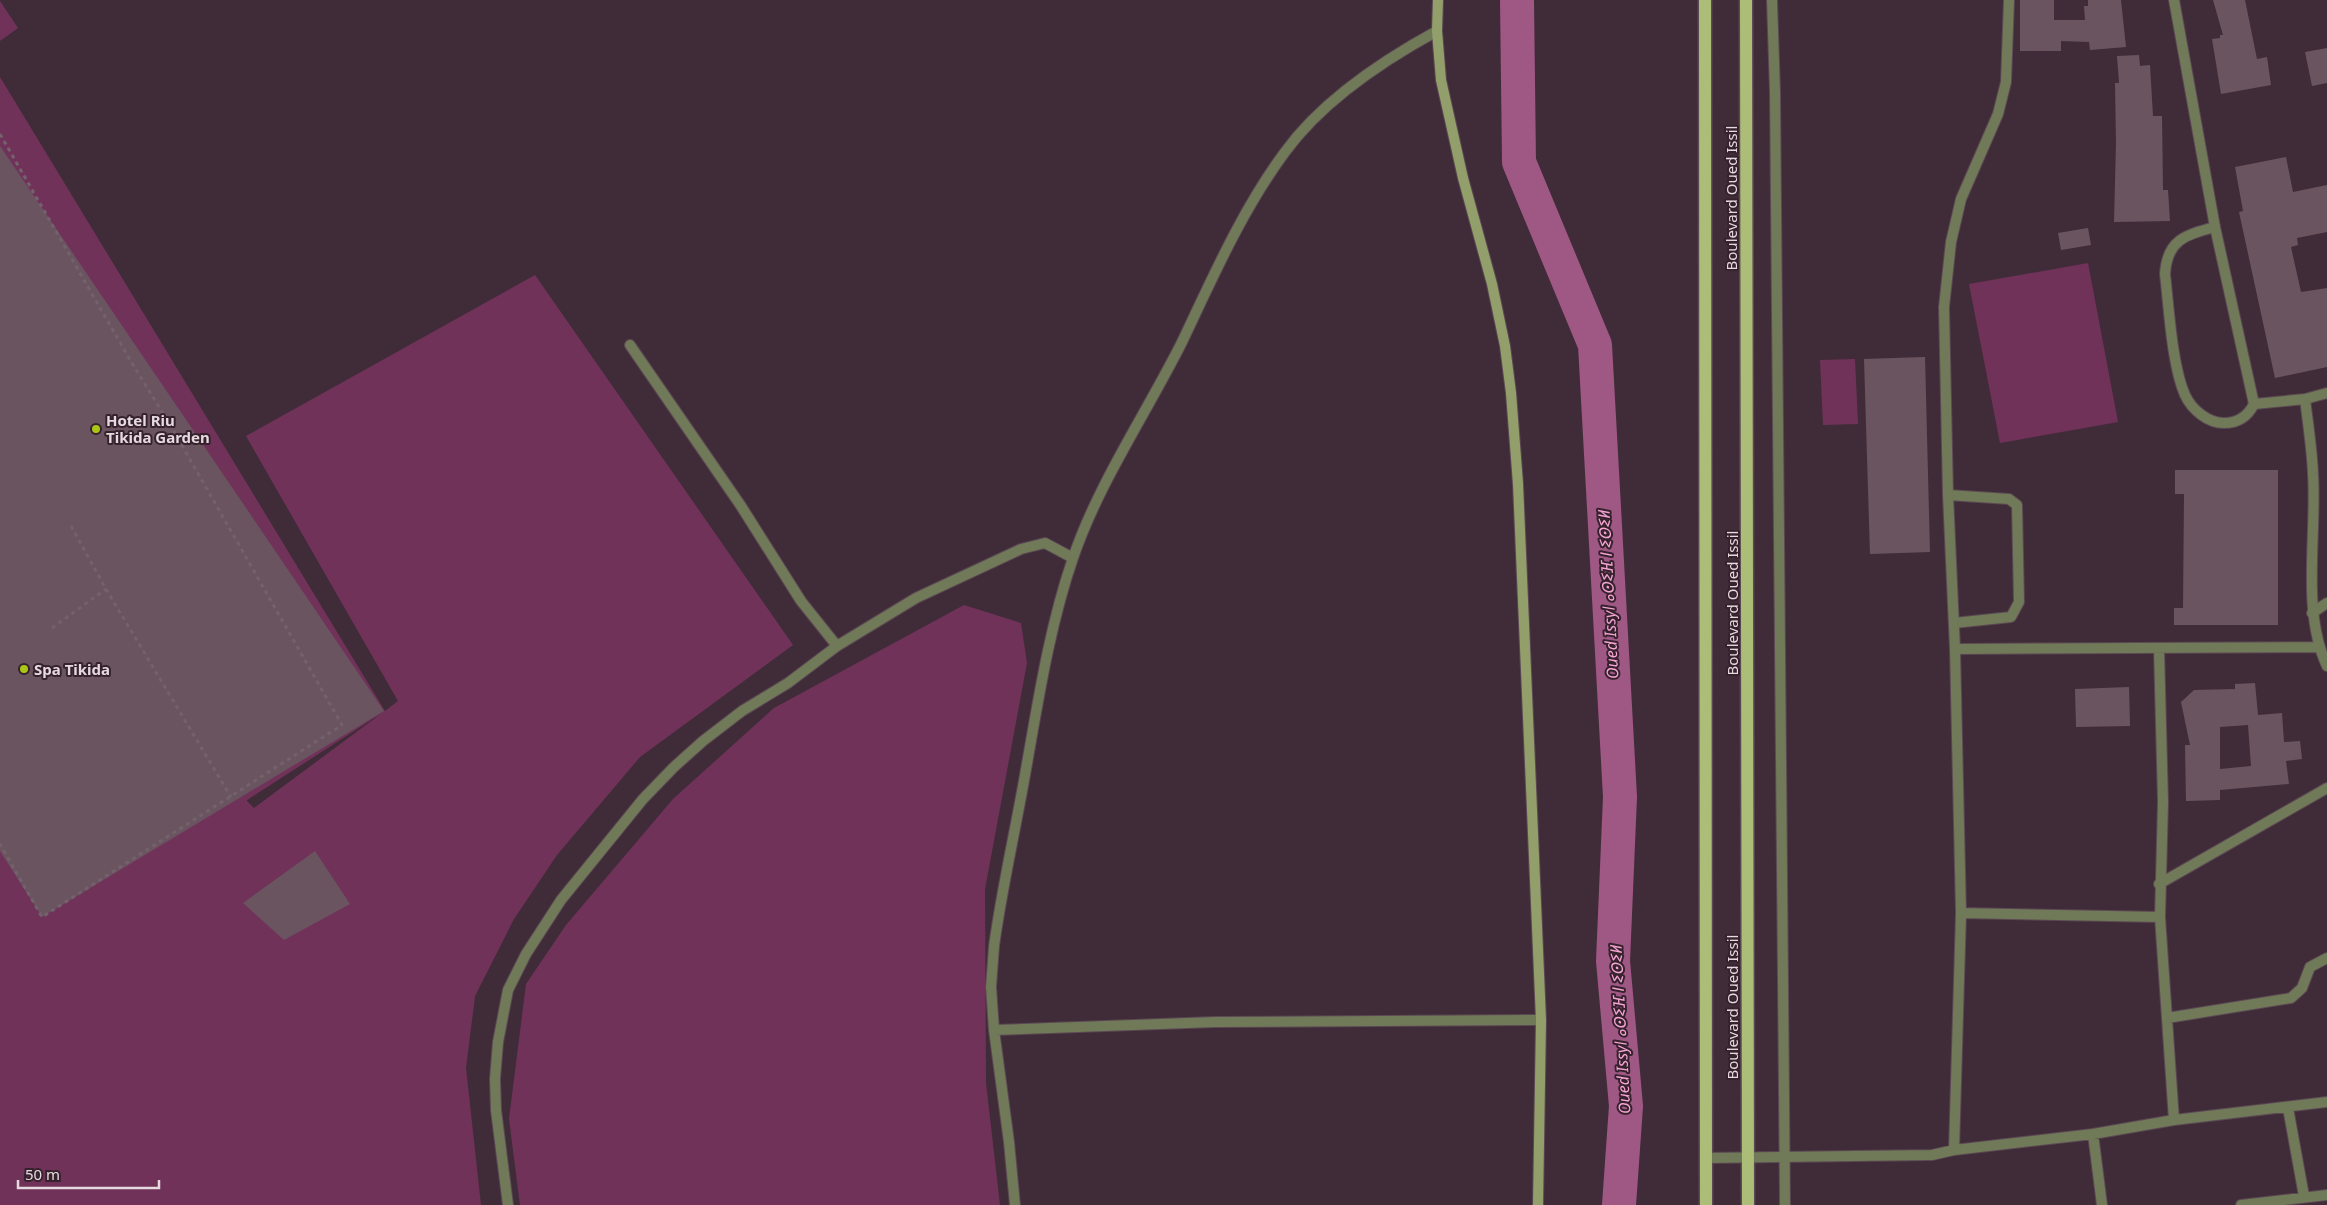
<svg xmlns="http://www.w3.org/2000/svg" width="2327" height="1205" viewBox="0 0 2327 1205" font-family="'Noto Sans','Noto Sans Tifinagh',sans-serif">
<rect width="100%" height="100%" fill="#402c38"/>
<path fill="#71325a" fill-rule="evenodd" d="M0 1 18 28 0 41Z
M0 77 385 711 398 701 246 436 535 275 793 645 640 757 557 855 514 919 475 996 466 1068 481 1205H0ZM382 713 254 808 247 801V800Z
M2088 263 2118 422 2000 443 1969 284Z
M1855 359 1858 424 1823 425 1820 360Z
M964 605 1021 623 1027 663 985 889 986 1083 1000 1205H520L509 1119 526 984 566 925 673 799 774 708Z"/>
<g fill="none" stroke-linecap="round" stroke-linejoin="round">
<path stroke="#9f5784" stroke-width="34" d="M1517 0 1519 162 1595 345 1620 797 1613 961 1626 1106 1619 1205"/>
</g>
<path fill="#6a5460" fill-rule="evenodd" d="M2020 0H2054V20H2085L2084 6H2088V0H2121L2126 47 2090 50 2089 42 2061 41V51H2020Z
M2213 0H2245L2257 59 2267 57 2271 85 2221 94 2212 39 2220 38V35H2223Z
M2327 48V83L2312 86 2305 52Z
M2139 55 2140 66 2150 65 2153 116H2162L2163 190H2168L2170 221 2114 222 2116 143 2115 83H2119L2117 56Z
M0 146 384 711 42 917 0 851Z
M2286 157 2293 192 2327 185V232L2297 238 2298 245 2291 247 2301 292 2327 288V367L2275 378 2239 212 2243 211 2235 167Z
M2088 228 2091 245 2061 250 2058 233Z
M1925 357 1930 552 1870 554 1864 359Z
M2175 470H2278V625H2174V608H2183L2184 494H2175Z
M2255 683 2258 715 2282 713 2284 742 2300 741 2302 759 2286 761 2289 784 2220 790V800L2186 801 2185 745H2190L2181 702 2194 690 2235 689V684ZM2248 725 2251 766 2220 769V727Z
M2129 687 2130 726 2076 727 2075 689Z
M315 851 350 904 284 940 243 903Z"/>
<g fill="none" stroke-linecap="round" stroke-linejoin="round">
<defs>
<path id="lane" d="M1772 0 1775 92 1785 1205
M2215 227C2185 235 2167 240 2165 274 2169 308 2172 366 2185 395 2192 410 2208 423 2224 423 2238 423 2248 416 2254 404
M1948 495 2009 499 2017 505 2019 602 2011 617 1954 623
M2312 613 2327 603"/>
<path id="street" d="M2174 0 2215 227 2254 404 2305 399 2327 393
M630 345 741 506 801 601 837 646
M2305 399C2308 424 2312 449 2313 474 2317 536 2301 611 2327 666
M1955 649 2318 647
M2159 649 2163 802 2160 917 2174 1120
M2159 884 2327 788
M1961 913 2160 917
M2167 1018 2291 998 2302 988 2310 967 2327 958
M994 1030 1215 1022 1541 1020
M2288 1108 2304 1196
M2093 1134 2102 1205
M1954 1150 1961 913 1955 649 1948 495 1944 307 1951 242 1961 199 1998 114 2006 82 2009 0
M1705 1158 1932 1155 1954 1150 2093 1134 2174 1120 2327 1102
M508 1205 496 1110 495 1079 498 1042 508 990 526 954 561 900 643 799 674 767 703 741 742 711 788 683 837 646 916 598 1021 549 1045 543 1073 558
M1015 1205 1009 1142 994 1030 991 987 994 946C1002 888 1015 832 1025 775 1038 702 1049 628 1073 558 1099 482 1146 414 1182 342 1213 277 1242 210 1285 152 1322 101 1382 61 1437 31
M2241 1205 2327 1195"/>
<path id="secondary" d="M1438 0 1437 31 1441 80 1463 178 1492 284 1505 346 1511 393 1518 484 1541 1020 1538 1205"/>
<path id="primary" d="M1705 0 1706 1205
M1746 0 1748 1205"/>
</defs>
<use href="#lane" stroke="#5b4853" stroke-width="12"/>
<use href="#street" stroke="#5b4853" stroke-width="12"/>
<use href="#secondary" stroke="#5b4853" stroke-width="12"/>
<use href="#primary" stroke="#5b4853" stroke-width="15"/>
<path stroke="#73616b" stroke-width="3" stroke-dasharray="4 4" stroke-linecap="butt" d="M0 134 130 360 172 428 342 725 42 917 0 844
M71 526 106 589 231 797
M52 628 106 589"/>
<use href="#lane" stroke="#707958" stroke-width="10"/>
<use href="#street" stroke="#707958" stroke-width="10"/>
<use href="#secondary" stroke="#929f6a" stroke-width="10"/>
<use href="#primary" stroke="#acbd78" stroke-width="12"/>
</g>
<g fill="#aac718" stroke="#35222d" stroke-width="2">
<circle cx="96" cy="429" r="5"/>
<circle cx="24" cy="669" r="5"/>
</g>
<g text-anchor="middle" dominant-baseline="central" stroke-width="4" stroke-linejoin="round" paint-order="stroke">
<g font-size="15" fill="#e6d9e0" stroke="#35222d">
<text transform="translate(1731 198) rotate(-90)">Boulevard Oued Issil</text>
<text transform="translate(1732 603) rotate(-90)">Boulevard Oued Issil</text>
<text transform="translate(1732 1007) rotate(-90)">Boulevard Oued Issil</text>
</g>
<g font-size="15" font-weight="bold" fill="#e6d9e0" stroke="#35222d" text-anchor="start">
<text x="106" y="420">Hotel Riu<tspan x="106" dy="17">Tikida Garden</tspan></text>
<text x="34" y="669">Spa Tikida</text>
</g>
<g font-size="16" font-style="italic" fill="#f5a4d4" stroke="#35222d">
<text transform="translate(1608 595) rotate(-93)">Oued Issyl ⴰⵙⵉⴼ ⵏ ⵉⵙⵉⵍ</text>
<text transform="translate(1620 1030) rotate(-93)">Oued Issyl ⴰⵙⵉⴼ ⵏ ⵉⵙⵉⵍ</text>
</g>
</g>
<path d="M18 1180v8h141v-8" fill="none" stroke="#e6d9e0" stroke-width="2.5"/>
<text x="25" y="1180" font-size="15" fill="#e6d9e0" stroke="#35222d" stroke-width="4" paint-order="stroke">50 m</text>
</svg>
